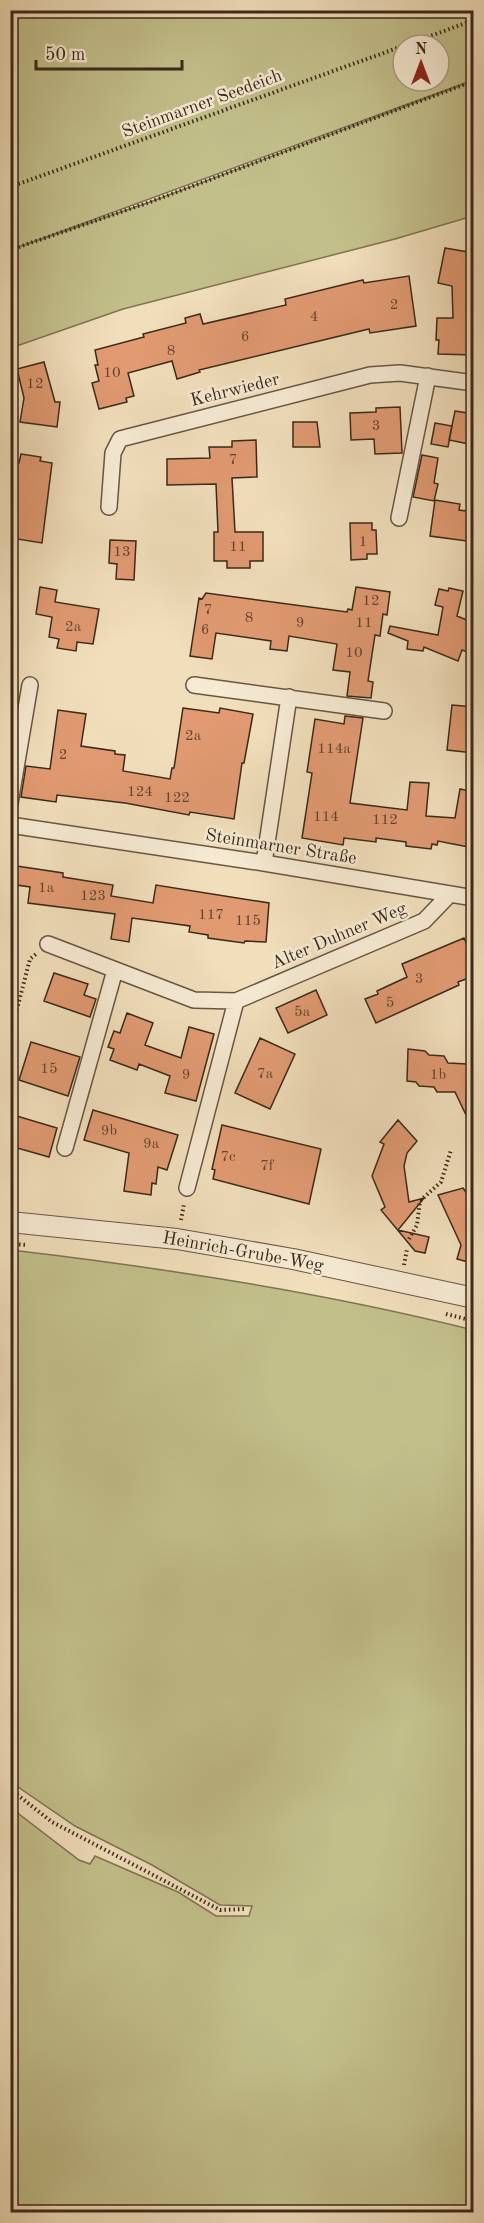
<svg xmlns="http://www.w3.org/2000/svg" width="484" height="2223" viewBox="0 0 484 2223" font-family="'Old Standard TT',serif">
<rect width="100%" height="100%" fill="#f1debb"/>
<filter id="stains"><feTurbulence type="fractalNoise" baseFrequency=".00333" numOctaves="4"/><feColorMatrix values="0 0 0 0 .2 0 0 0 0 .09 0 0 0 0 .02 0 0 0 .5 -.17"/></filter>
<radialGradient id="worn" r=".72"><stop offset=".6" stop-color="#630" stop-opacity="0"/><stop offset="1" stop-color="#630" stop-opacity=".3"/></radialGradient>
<path fill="#c2bf8b" stroke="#7e7452" stroke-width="1.5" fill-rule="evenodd" d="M10 11H474L473 80 13 249 150 202 473 81V216L395 239 123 309 11 348ZM403 45H439V81H403Z
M11 1250C165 1268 322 1292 473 1330V2212H11V1808L79 1860 90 1864 95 1856 178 1892 216 1916H249L252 1906 220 1905 152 1865 75 1826 18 1787 11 1779Z"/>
<path fill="#e19a72" stroke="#3b291a" stroke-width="1.5" d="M445 248 474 253V355L438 354 439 340H436L437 318H453L452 286 438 283Z
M409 276 416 326 370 333 369 329 199 370 200 372 177 379 172 361 128 373 134 396 126 398 127 402 99 409 92 383 99 381 95 365H98L95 350 144 337 143 334 186 323 185 318 200 314 203 324 286 305 285 299 346 284 363 280 364 283Z
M44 362 55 402H60L57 427 20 422 24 398 17 369Z
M400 407 402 453 375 454 374 439 351 440 350 413 376 412V408Z
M455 411 474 414V445L449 440Z
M293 422H317L320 447H293Z
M435 423 452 426 448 447 431 444Z
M256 440 257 477 232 478 235 532H263V561H250V568H227V561H214V532H218L216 484 167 485V459L210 458 209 447H232V441Z
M21 454 41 457 40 461 52 463 42 543 17 539 18 536 10 535V462L19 463Z
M422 455 438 458 434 483 438 484 434 501 413 497Z
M435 500 460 504 459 510 474 512V542L430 536Z
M350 523H372V530H376L377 554H367V559L351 560Z
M110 540 136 541 134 580 116 579 117 564 109 563Z
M40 587 57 590 55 602 99 609 93 644 77 642 76 651 57 648 59 639 49 637 52 617 36 614Z
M356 587 390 592 387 615 383 614 380 636 375 635 368 681 373 682 371 698 347 696 350 672 333 670 337 644 289 636 287 651 270 649 271 641 216 633 212 659 190 656 199 598 202 599 206 593 347 612 348 609 352 610Z
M449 588 463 591 457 616 474 623V654L462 650 458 661 424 647 423 651 407 649 408 641 388 633 390 626 438 635 443 607 435 605 439 589 448 591Z
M452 705 474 707V753L447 750Z
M183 708 219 713 220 708 253 714 244 763H242L234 819 190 812 189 815 125 803 57 795 56 802 21 797 26 766 50 769 58 710 86 714 81 746 115 751V754L125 755 123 771 170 779 172 768H174Z
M345 716 363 718 350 803 407 810 410 782 429 783 426 816 455 818 460 789 474 792V848L438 841 437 845 432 844 431 849 406 846V842L376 838V842L344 838 343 845 302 838 312 773 307 772 315 719 344 724Z
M10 865 63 873V877L113 885 111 896 153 903 156 885 269 903 266 942 245 941 244 943 208 938V935L189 932 190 926 132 918 129 942 111 939 115 914 28 903 30 887 10 884Z
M464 938 474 960V976L458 982 459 985 376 1023 365 999 378 994 377 991 407 977 402 964Z
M54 973 88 984 84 995 96 999 90 1017 44 1001Z
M316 990 327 1015 288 1033 276 1008Z
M127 1013 153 1023 145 1045 181 1058 189 1027 214 1034 196 1101 165 1093 170 1076 139 1064 137 1070 110 1060 114 1049 108 1047 114 1031 120 1033Z
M260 1038 295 1054 270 1109 235 1093Z
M31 1042 80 1057 68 1096 19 1080Z
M408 1049 425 1051 429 1055 444 1056 448 1063 467 1064 466 1115 455 1092H437L434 1087 419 1086 416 1082 407 1081Z
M93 1110 178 1135 167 1170 158 1167 156 1184 152 1183 151 1195 124 1191 129 1153 84 1140Z
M10 1114 57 1128 49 1157 10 1146Z
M398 1120 417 1141 407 1153 404 1166 409 1202 424 1198 398 1230 429 1237 425 1253 415 1251 381 1210 385 1207 372 1176 384 1144 380 1142Z
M222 1125 321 1149 309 1204 213 1179 215 1170 212 1169Z
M463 1188 474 1204V1273L468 1262 457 1259 461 1245 438 1195Z"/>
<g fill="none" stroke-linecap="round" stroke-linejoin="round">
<defs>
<path id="minor" d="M109 507 113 453 120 439 370 375 400 373 474 383
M399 518 428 376
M194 685 384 711
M10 803 30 685
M10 825 264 863 474 898
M264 863 289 697
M48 944 194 1000 236 1001 424 921 450 894
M65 1148 115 970
M187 1188 236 1001"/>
<path id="tertiary" d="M10 1222 177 1239 293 1259 474 1298"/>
</defs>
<use href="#minor" stroke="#685642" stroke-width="18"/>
<use href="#tertiary" stroke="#685642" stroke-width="22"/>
<path stroke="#3b291a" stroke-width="4" stroke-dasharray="1.5 3" stroke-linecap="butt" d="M406 45 474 20
M10 187 403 46
M10 250 150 202 474 81
M10 1036 30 959 36 954
M181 1220 184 1204
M409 1239 417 1225 420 1201 441 1182 451 1150
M10 1244 28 1245
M404 1265 407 1249
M446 1314 474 1321
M10 1789 52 1822 220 1910 245 1909"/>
<use href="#minor" stroke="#f6ead3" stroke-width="15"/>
<use href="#tertiary" stroke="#f6ead3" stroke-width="20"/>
</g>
<g text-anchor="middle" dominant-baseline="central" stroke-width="5" stroke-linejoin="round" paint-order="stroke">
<g font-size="15" fill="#644530">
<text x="394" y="305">2</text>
<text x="314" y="317">4</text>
<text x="245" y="337">6</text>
<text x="171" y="351">8</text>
<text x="112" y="373">10</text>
<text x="35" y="384">12</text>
<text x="376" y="426">3</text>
<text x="233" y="460">7</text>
<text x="363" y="542">1</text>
<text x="238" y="547">11</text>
<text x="122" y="552">13</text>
<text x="371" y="601">12</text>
<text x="208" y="610">7</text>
<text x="249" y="618">8</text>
<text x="300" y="623">9</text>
<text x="364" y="623">11</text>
<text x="73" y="627">2a</text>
<text x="205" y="630">6</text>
<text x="354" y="653">10</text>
<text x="193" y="736">2a</text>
<text x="334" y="749">114a</text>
<text x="63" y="755">2</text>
<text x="140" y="792">124</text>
<text x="177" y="798">122</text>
<text x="326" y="817">114</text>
<text x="385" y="820">112</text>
<text x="46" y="888">1a</text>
<text x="93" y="896">123</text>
<text x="211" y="915">117</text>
<text x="248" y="921">115</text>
<text x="419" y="979">3</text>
<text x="390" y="1003">5</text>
<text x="302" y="1012">5a</text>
<text x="49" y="1069">15</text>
<text x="265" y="1074">7a</text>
<text x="186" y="1075">9</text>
<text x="438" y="1075">1b</text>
<text x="109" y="1131">9b</text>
<text x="151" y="1144">9a</text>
<text x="228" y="1157">7c</text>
<text x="267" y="1166">7f</text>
</g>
<g font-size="18" fill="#3b291a" stroke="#f6ead3">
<text transform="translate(202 104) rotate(-20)">Steinmarner Seedeich</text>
<text transform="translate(235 390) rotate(-14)">Kehrwieder</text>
<text transform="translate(281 847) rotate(9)">Steinmarner Straße</text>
<text transform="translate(339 936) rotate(-23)">Alter Duhner Weg</text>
<text transform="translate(243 1252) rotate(10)">Heinrich-Grube-Weg</text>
</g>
</g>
<rect width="484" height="2223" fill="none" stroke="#f1debb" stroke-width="36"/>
<rect x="12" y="12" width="460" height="2199" fill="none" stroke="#3b291a" stroke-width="3"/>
<rect x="18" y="18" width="448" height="2187" fill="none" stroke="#3b291a" stroke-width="1.5"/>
<g transform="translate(421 63)"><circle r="28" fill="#f6ead3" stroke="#ab9d89" stroke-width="1.5"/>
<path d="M0-4.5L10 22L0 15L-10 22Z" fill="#8f2418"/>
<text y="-9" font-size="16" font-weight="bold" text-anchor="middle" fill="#3b291a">N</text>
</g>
<path d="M36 60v9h146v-9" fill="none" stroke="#3b291a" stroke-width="3"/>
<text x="45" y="60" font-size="18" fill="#3b291a" stroke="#f6ead3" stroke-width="4.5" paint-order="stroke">50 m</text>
<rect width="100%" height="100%" filter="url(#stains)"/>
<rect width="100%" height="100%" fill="url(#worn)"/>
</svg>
